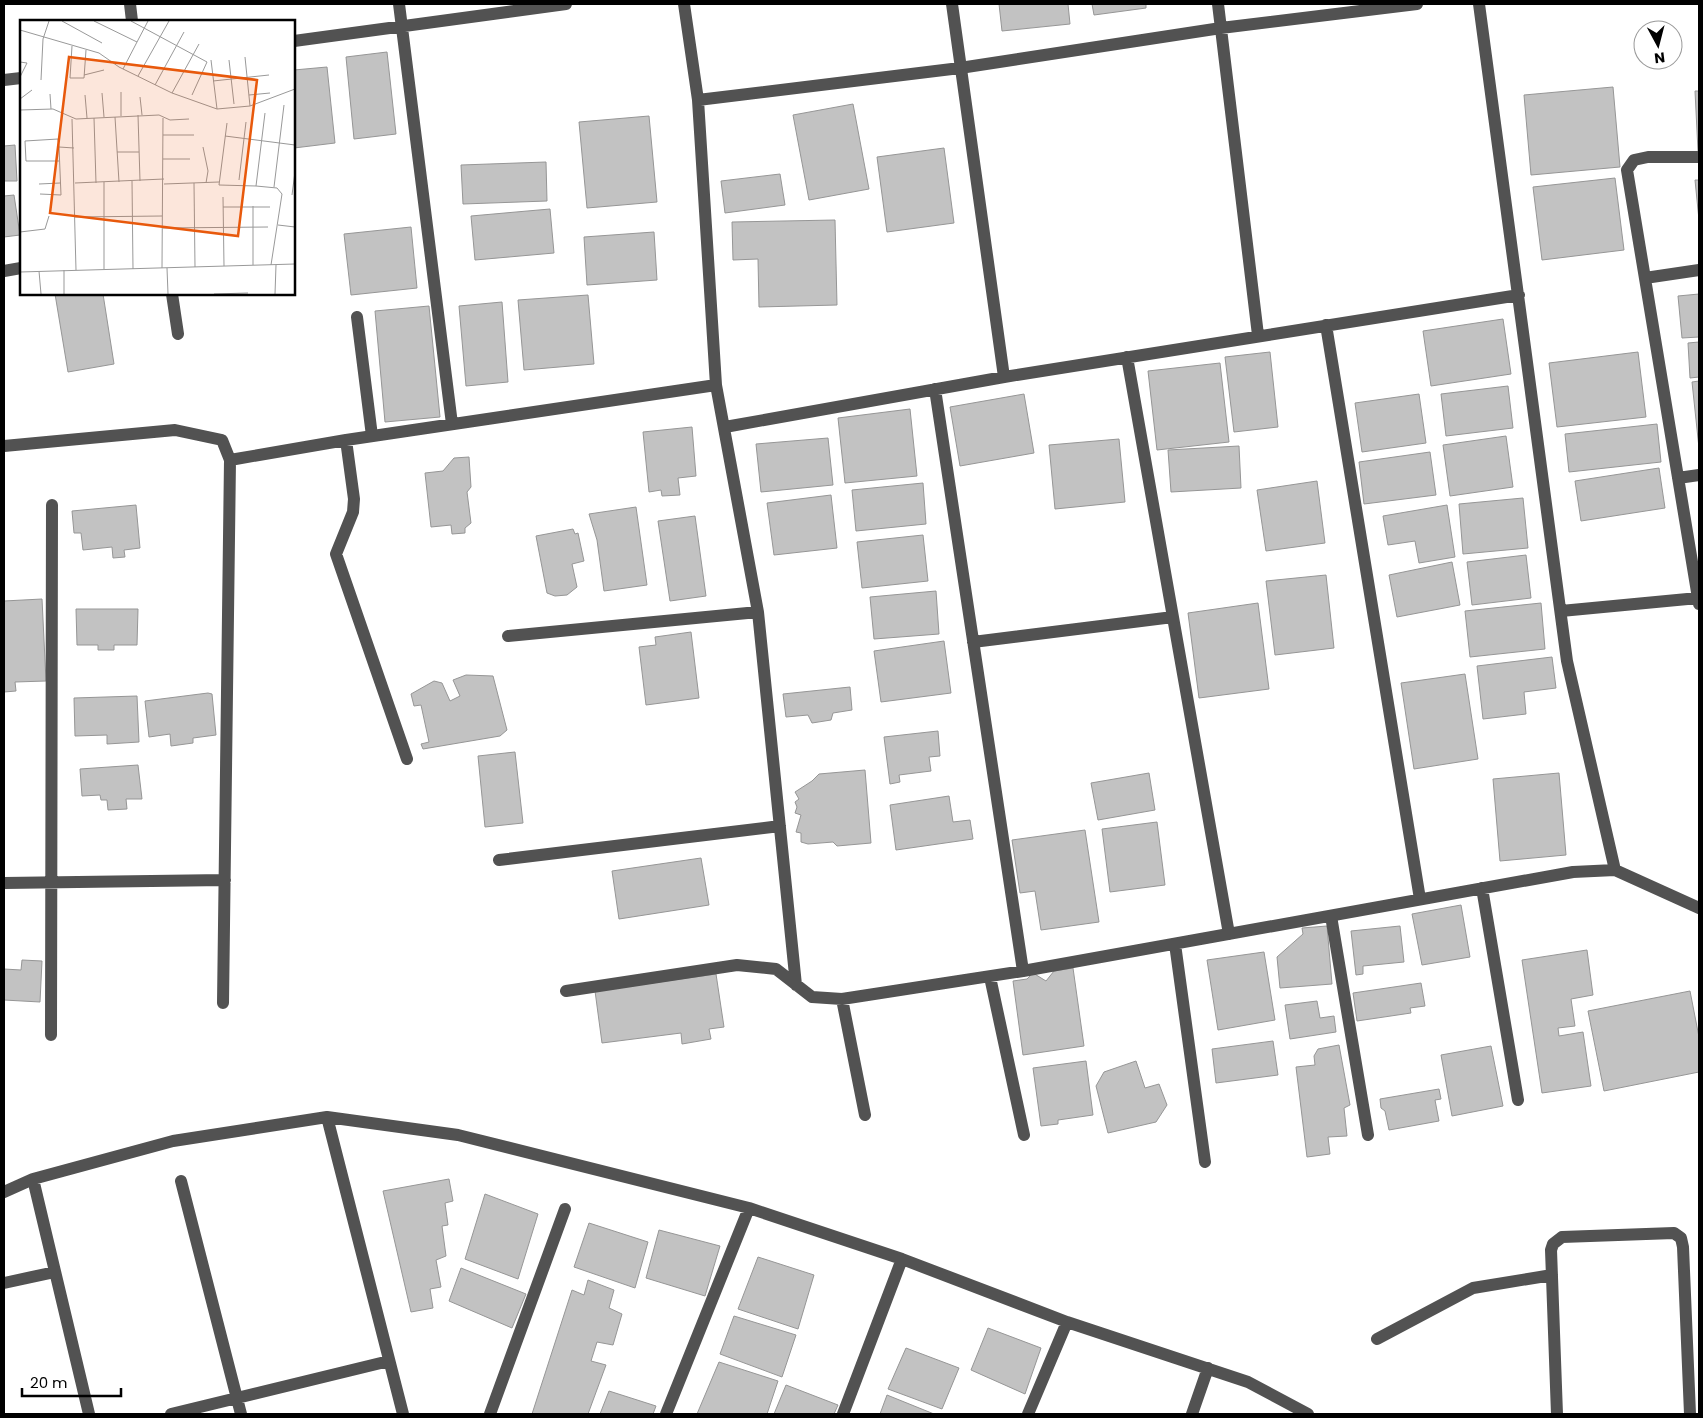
<svg xmlns="http://www.w3.org/2000/svg" width="1703" height="1418" viewBox="0 0 1703 1418" font-family="Poppins,sans-serif">
<rect width="100%" height="100%" fill="#fff"/>
<path fill="#c2c2c2" stroke="#969696" d="M999 4H1068L1070 24 1002 31Z
M1092 4H1146V8L1094 15Z
M387 52 396 134 354 139 346 57Z
M327 67 335 143 294 148V70Z
M1613 87 1620 167 1531 175 1524 95Z
M1695 91H1699V151H1698Z
M853 104 869 189 809 200 793 115Z
M649 116 657 202 587 208 579 122Z
M15 145 17 181H4V146Z
M944 148 954 223 887 232 877 157Z
M546 162 547 201 463 204 461 165Z
M780 174 785 205 725 213 721 181Z
M1615 178 1624 250 1542 260 1533 187Z
M1695 180H1699V220Z
M14 195 20 235 4 237V196Z
M550 209 554 253 475 260 471 216Z
M835 220 837 305 759 307 758 259 733 260 732 222Z
M411 227 417 288 351 295 344 234Z
M654 232 657 280 587 285 584 237Z
M55 294H103L114 364 68 372Z
M1699 294V337L1682 338 1678 296Z
M588 295 594 364 524 370 518 300Z
M502 302 508 382 466 386 459 306Z
M429 306 440 417 385 422 375 311Z
M1503 319 1511 374 1431 386 1423 331Z
M1699 342V377L1690 378 1688 343Z
M1270 352 1278 427 1234 432 1225 357Z
M1638 352 1646 417 1557 427 1549 363Z
M1220 363 1229 442 1157 450 1148 371Z
M1699 381V448L1692 382Z
M1508 386 1513 428 1446 436 1441 394Z
M1024 394 1034 453 960 466 950 407Z
M1419 394 1426 443 1362 452 1355 403Z
M910 409 917 476 845 483 838 418Z
M1657 424 1661 462 1569 472 1565 434Z
M692 427 696 476 678 478 680 495 662 496 661 490 649 492 643 432Z
M1506 436 1513 487 1450 496 1443 445Z
M828 438 833 485 761 492 756 444Z
M1119 439 1125 502 1055 509 1049 445Z
M1239 446 1241 488 1171 492 1168 450Z
M1430 452 1436 495 1364 504 1359 462Z
M469 457 471 487 467 492 471 523 465 528V533L452 534 451 525 431 527 425 473 443 471 454 458Z
M1659 468 1665 508 1581 521 1575 481Z
M1317 481 1325 543 1266 551 1257 490Z
M923 483 926 524 856 531 852 490Z
M831 495 837 548 774 555 767 503Z
M1523 498 1528 548 1463 554 1459 504Z
M136 505 140 548 124 550 125 557 113 558 112 547 83 550 81 533H74L72 511Z
M1447 505 1455 557 1419 563 1415 541 1388 545 1383 516Z
M636 507 647 585 604 591 597 540 589 514Z
M695 516 706 596 670 601 658 521Z
M573 529 575 534 578 533 584 561 572 564 577 587 567 595 555 596 547 593 536 536Z
M923 535 928 581 862 588 857 542Z
M1526 555 1531 598 1472 605 1467 562Z
M1452 562 1460 605 1397 617 1389 575Z
M1326 575 1334 648 1275 655 1266 581Z
M936 591 939 634 874 639 870 597Z
M42 599 46 681 15 682 16 691 4 692V601Z
M1258 603 1269 689 1199 698 1188 613Z
M1541 603 1545 649 1470 657 1465 611Z
M76 609H138L137 645H114V650H98V645H77Z
M691 632 699 698 646 705 639 647 656 645 655 637Z
M944 641 951 693 881 702 874 651Z
M1552 657 1556 688 1524 692 1526 714 1483 719 1477 666Z
M1465 674 1478 759 1414 769 1401 683Z
M466 675 493 676 507 730 500 736 423 749 421 744 429 742 421 705 414 706 411 694 434 681 442 683 450 701 460 696 453 680Z
M850 687 852 710 833 713 831 720 812 723 808 715 786 717 783 694Z
M208 693 212 694 216 735 193 738V743L171 746 170 734 149 737 145 701Z
M137 696 139 742 107 744V735L75 736 74 698Z
M938 731 940 756 929 757 931 771 899 775 900 782 890 784 884 737Z
M515 752 523 823 485 827 478 756Z
M138 765 142 799H126L127 809 108 810 107 800H101L100 795 82 796 80 769Z
M865 770 871 843 837 846 833 842 808 844 801 842V833L796 832 801 815 795 813 797 807 795 802 799 799 795 792 812 781 819 774Z
M1149 773 1155 810 1098 820 1091 783Z
M1559 773 1566 855 1500 861 1493 779Z
M949 796 953 822 970 820 973 839 896 850 890 805Z
M1157 822 1165 885 1110 892 1102 829Z
M1085 830 1099 922 1041 930 1035 891 1020 893 1012 840Z
M701 858 709 905 619 919 612 871Z
M1461 905 1470 957 1422 965 1412 914Z
M1327 926 1332 984 1280 988 1277 957 1303 934 1302 928Z
M1400 926 1404 962 1363 966V974L1356 975 1351 931Z
M1587 950 1593 995 1571 999 1575 1026 1558 1028 1559 1036 1583 1032 1591 1086 1542 1093 1522 960Z
M1264 952 1275 1020 1218 1030 1207 960Z
M22 960 42 961 40 1002 4 1000V969L21 970Z
M1073 968 1084 1046 1023 1055 1013 981 1027 979 1033 973 1046 981 1054 971Z
M716 974 724 1027 709 1029 711 1039 682 1044 681 1033 602 1043 595 991Z
M1421 983 1425 1006 1410 1008 1411 1013 1357 1021 1353 993Z
M1690 991 1699 1037V1072L1604 1091 1588 1011Z
M1317 1001 1320 1018 1334 1016 1336 1032 1290 1039 1285 1005Z
M1273 1041 1278 1075 1216 1083 1212 1049Z
M1339 1045 1350 1105 1344 1108 1347 1136 1328 1137 1330 1154 1307 1157 1296 1067 1315 1065 1314 1056 1318 1049Z
M1491 1046 1503 1106 1452 1116 1441 1055Z
M1086 1061 1093 1115 1058 1120V1124L1041 1126 1033 1068Z
M1136 1061 1145 1088 1159 1084 1167 1105 1156 1122 1108 1133 1096 1086 1104 1072Z
M1439 1089 1441 1099 1435 1100 1439 1121 1389 1130 1385 1111 1381 1108 1380 1099Z
M449 1179 453 1201 445 1203 448 1225 442 1226 446 1256 436 1260 441 1287 430 1289 433 1308 411 1312 383 1191Z
M485 1194 538 1214 518 1279 465 1259Z
M589 1223 648 1242 635 1288 574 1267Z
M659 1230 720 1246 705 1296 646 1278Z
M758 1257 814 1275 798 1329 738 1309Z
M461 1268 526 1294 512 1328 449 1301Z
M588 1280 614 1290 609 1308 622 1314 613 1345 597 1342 591 1361 606 1365 588 1414H532L572 1290 584 1295Z
M734 1316 796 1335 782 1377 720 1354Z
M988 1328 1041 1348 1025 1394 971 1370Z
M906 1348 959 1368 942 1409 888 1389Z
M719 1362 778 1381 767 1414H697Z
M786 1385 838 1405 834 1414H774Z
M609 1391 656 1406 653 1414H600Z
M887 1395 934 1414H880Z"/>
<g fill="none" stroke-linecap="round" stroke-linejoin="round">
<path stroke="#525252" stroke-width="12" d="M130 4 132 21
M399 4 452 424
M684 4 698 100 716 385 758 612 796 985
M952 4 1004 377
M1218 4 1258 335
M1479 4 1567 661 1615 870
M294 41 566 4
M4 80 21 78
M698 100 960 68 1221 28 1417 4
M1699 157H1648L1634 160 1627 170 1699 604
M4 271 21 268
M1645 278 1699 270
M172 294 178 334
M357 317 372 436
M1326 325 1420 899
M1127 357 1229 934
M935 389 1023 971
M725 427 1004 377 1519 295
M346 440 354 499 353 512 336 554 407 759
M4 446 175 430 222 440 230 460 223 1003
M230 460 346 440 716 385
M1678 478 1699 475
M1561 611 1698 598
M508 636 758 612
M973 642 1173 617
M499 860 780 826
M4 883 225 880
M1482 888 1518 1100
M1331 916 1368 1135
M1175 944 1205 1162
M990 977 1024 1135
M566 991 737 965 776 969 812 997 842 999 1023 971 1573 872 1615 870 1699 908
M842 999 865 1115
M51 1035 52 505
M327 1117 403 1414
M33 1179 89 1414
M181 1181 241 1414
M4 1192 33 1179 173 1141 327 1117 458 1135 749 1208 902 1259 1067 1322 1248 1382 1308 1414
M4 1283 55 1272
M1377 1339 1473 1288 1552 1275
M171 1414 389 1361
M490 1414 565 1209
M666 1414 749 1208
M843 1414 902 1259
M1028 1414 1067 1322
M1192 1414 1208 1368
M1557 1414 1551 1250 1553 1244 1562 1237 1674 1233 1681 1238 1683 1247 1690 1414"/>
</g>
<g transform="translate(20 20)">
<rect width="275" height="275" fill="#fff"/>
<path fill="none" stroke="#999" stroke-width="1" d="M42 1 82 23M74 1 117 22 128 1M111 1 187 42 172 75M0 10 79 33 99 47 152 73 197 89 230 86 275 69M52 26 50 58H64L66 30M225 37 230 86M191 40 197 89M209 40 214 84M0 42 7 43 0 57M103 49 117 22M64 55 84 50M118 56 149 1M21 60 23 19 29 1M193 61 249 55M135 65 164 12M101 72V96M82 73 84 97M152 73 179 24M30 74 31 89M65 75 67 98M229 75 250 73M120 77 122 95M0 79 12 70M0 90 33 89 56 99 139 95 150 100 169 99M245 93 236 166 257 168 262 174 251 245M118 95 120 161M95 97 99 162M74 98 76 163M52 99 56 250M207 103 199 165 236 166M143 115H174M205 116 275 125M39 127 54 128M183 127 188 151 186 163M97 132H119M143 139H170M219 160 226 102M112 161 113 249M55 163 144 159M174 163 175 247M19 164 40 163M144 164 199 162M254 167 264 85M20 174 41 175 39 127 38 119 5 121 6 141H39M272 175 275 152M203 177 204 246M233 186V245M203 187H250M55 197 142 196M258 205 275 207M143 208 248 207M0 212 25 209 29 196M142 248 143 98M147 248 148 274M84 249V162M44 250V274M19 251 21 274M0 252 275 244M194 274 228 273M255 274 256 245"/>
<path fill="#e8590c" fill-opacity="0.15" stroke="#e8590c" stroke-width="2.5" d="M49 37 237 60 218 216 30 193Z"/>
<rect width="275" height="275" fill="none" stroke="#000" stroke-width="2.5"/>
</g>
<rect width="1703" height="1418" fill="none" stroke="#000000" stroke-width="10"/>
<g transform="translate(1658 45) rotate(173)"><circle r="24" fill="#ffffff" stroke="#999999"/>
<path d="M0-4L9 19L0 12L-9 19Z" fill="#000000"/>
<text y="-8" font-size="14" font-weight="bold" text-anchor="middle" fill="#000000">N</text>
</g>
<path d="M22 1388v8h99v-8" fill="none" stroke="#000000" stroke-width="2.5"/>
<text x="30" y="1388" font-size="15" fill="#000000" stroke="#ffffff" stroke-width="4" paint-order="stroke">20 m</text>
</svg>
